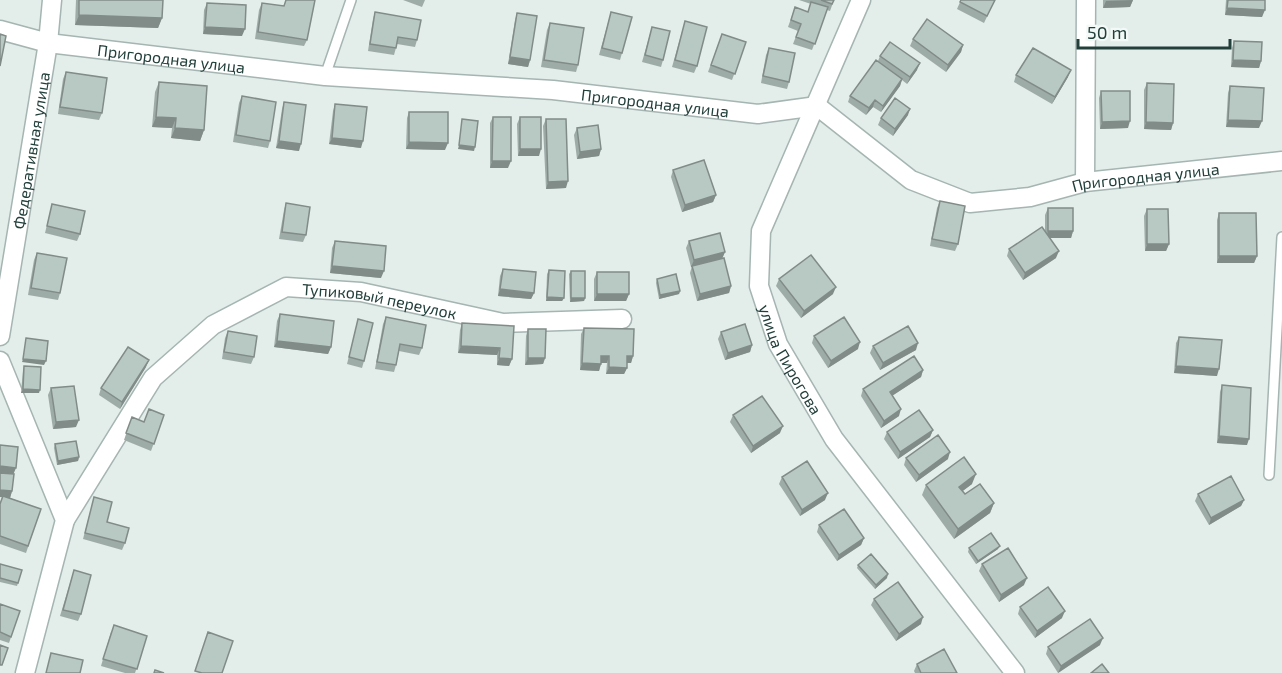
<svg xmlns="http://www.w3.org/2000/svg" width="1282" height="673" viewBox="0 0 1282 673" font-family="'Exo 2',sans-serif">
<rect width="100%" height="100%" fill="#e3edea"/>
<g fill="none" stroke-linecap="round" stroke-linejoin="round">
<defs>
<path id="lane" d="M325 76 351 0
M1269 475 1282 237"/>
<g id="street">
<path id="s1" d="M861 0 761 231 759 286 778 344 834 439 1015 673"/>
<path id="s2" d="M0 30 48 43 325 76 553 90 758 114 817 106 911 180 970 203 1030 197 1085 182 1282 161"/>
<path d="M1085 182 1086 0"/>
<path id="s3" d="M0 336 48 43 52 0"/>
<path d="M0 361 65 520 25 673"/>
<path id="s4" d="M65 520 153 378 213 325 286 287 361 292 503 323 622 319"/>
</g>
</defs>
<use href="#lane" stroke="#a5b5b2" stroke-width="12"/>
<use href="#street" stroke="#a5b5b2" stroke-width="21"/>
<use href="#lane" stroke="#fff" stroke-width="9"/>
<use href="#street" stroke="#fff" stroke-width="18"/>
</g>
<path fill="#9eaca8" d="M76 0H163L162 18 158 28 75 25Z
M403 0H425L422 7Z
M799 0H834L830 11 827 10 812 50 793 44 798 31 788 27 795 7 808 12 811 4Z
M961 0H995L984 23 957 9Z
M1103 0H1133L1130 7 1103 8Z
M1226 0H1265L1262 17 1225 15Z
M207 3 242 36 203 34 204 10Z
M262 3 284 6 307 40 304 46 255 39 259 10Z
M375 12 417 40 415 47 397 44 394 55 368 51 373 19Z
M611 12 622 53 620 60 599 55Z
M517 13 530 60 528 67 508 64 515 20Z
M685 21 697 66 694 73 672 67Z
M550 23 578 65 576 72 541 67 547 30Z
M652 27 663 60 661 67 642 62Z
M722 34 746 42 732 80 708 72Z
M913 39 963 45 961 52 946 72 910 46Z
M1234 41 1261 61 1259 68 1231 67 1232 48Z
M769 48 789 82 787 89 761 83 766 55Z
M880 56 917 70 907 84 902 80 900 86 881 112 873 107 866 115 848 102 850 96 878 61Z
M66 72 102 113 99 120 58 114 63 79Z
M1016 75 1068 77 1052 104 1014 82Z
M159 82 204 130 200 141 171 138 172 128 152 127 155 92Z
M1147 83 1173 123 1171 130 1144 129V90Z
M1230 86 1259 128 1226 127 1228 93Z
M1101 91 1128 128 1100 129 1099 98Z
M242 96 270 141 268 148 233 142 239 103Z
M284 102 299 151 276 148 282 109Z
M335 104 361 148 329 144 333 111Z
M409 112 445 150 406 149 407 118Z
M908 115 893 136 878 125 881 118Z
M493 117 508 168H490V123Z
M520 117 539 156H518L517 124Z
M546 119 566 188 546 189 543 126Z
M577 128 601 149 599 156 577 159 574 135Z
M673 170 716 195 713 202 682 212 671 177Z
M940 201 958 244 955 251 930 246 937 208Z
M286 203 306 235 303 242 279 239 284 210Z
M52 204 80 234 77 241 45 233Z
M1048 208 1073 231 1071 238H1050L1056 258 1023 280 1007 256 1009 249 1045 232V215Z
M1147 209 1169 244 1166 251H1145L1144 216Z
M1219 213 1257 256 1254 263H1217V220Z
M335 241 381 278 330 273 332 248Z
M689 241 725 252 722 258 731 286 729 293 697 301 690 273 692 266 706 263 691 267 686 248Z
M37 253 60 293 58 300 28 295 34 260Z
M503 269 534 293 531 299 498 296 500 276Z
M549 270 564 298 562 301H546L547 274Z
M571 271 585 298 584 301 570 302 569 274Z
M597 272 629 294 626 301H594V279Z
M657 279 680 291 679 294 659 299 656 283Z
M779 279 833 294 801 318 776 286Z
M280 314 331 347 328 354 274 347 277 321Z
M386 317 422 348 419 355 399 351 396 365 394 372 375 369 383 324Z
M358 319 364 361 362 368 347 364Z
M462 323 512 359 509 366 497 365V355L458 353 460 330Z
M584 328 633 356 631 363H627V368L624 374H606L607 363H601L599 371 580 370 581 334Z
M528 329 545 358 543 364 525 365 526 336Z
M228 331 254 357 251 364 222 359 225 338Z
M721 332 752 345 750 352 725 360 718 339Z
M814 336 858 349 828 368 812 343Z
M1179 337 1217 376 1174 373 1176 343Z
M873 346 916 350 880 370 870 353Z
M24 366 39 393H21L23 370Z
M146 367 120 409 99 395 101 388Z
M923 370 921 377 892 396 899 416 881 428 861 396 863 389Z
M1222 385 1247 445 1217 443 1220 392Z
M51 388 76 427 53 429 48 395Z
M164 415 151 451 124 440 132 417 144 422Z
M733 415 780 433 751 453 730 422Z
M933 430 930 437 898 459 884 439 887 432Z
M55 444 79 457 78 461 57 465 54 448Z
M0 445 13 474 12 491 10 498 41 509 26 553 0 544V504L2 497H0Z
M906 458 948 459 916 482 904 465Z
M782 477 825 500 800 516 779 484Z
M972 484 962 491 965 494 994 503 990 513 954 539 922 495 926 485Z
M1198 494 1244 500 1241 506 1209 525 1195 501Z
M94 497 107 522 125 543 122 550 83 539Z
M819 525 864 538 861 545 837 561 817 532Z
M969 548 998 549 976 564 968 552Z
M0 564 22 570 17 586 0 582Z
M982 564 1024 585 999 602 979 571Z
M858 565 887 578 875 589 857 568Z
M74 570 81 614 78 621 60 616Z
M874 599 921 624 896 641 871 605Z
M0 604 20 611 9 643 0 640Z
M1020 607 1062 618 1035 638 1018 614Z
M111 632 147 636 135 673H125L101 666Z
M1100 645 1058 673 1046 654 1048 647Z
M917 664 957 673H915L914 671Z"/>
<path fill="#818c88" d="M1133 0 1130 7 1103 8 1106 1Z
M1227 8 1265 10 1262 17 1225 15Z
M79 15 162 18 158 28 75 25Z
M205 27 245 29 242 36 203 34Z
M963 45 961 52 946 72 948 65Z
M510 57 530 60 528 67 508 64Z
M1233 60 1261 61 1259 68 1231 67Z
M920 63 917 70 907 84 910 77Z
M1071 70 1068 77 1052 104 1055 97Z
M902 79 900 86 881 112 883 106Z
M875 100 873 107 866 115 869 108Z
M910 109 908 115 893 136 895 129Z
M156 117 176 118 172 128 152 127Z
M1228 120 1262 121 1259 128 1226 127Z
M1130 121 1128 128 1100 129 1102 122Z
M1146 122 1173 123 1171 130 1144 129Z
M175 128 204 130 200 141 171 138Z
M332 138 363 141 361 148 329 144Z
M279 141 301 144 299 151 276 148Z
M409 142 448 143 445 150 406 149Z
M459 145 475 147 474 151 458 149Z
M520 149H541L539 156H518Z
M601 149 599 156 577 159 580 152Z
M492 161H511L508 168H490Z
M568 181 566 188 546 189 548 182Z
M716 195 713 202 682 212 685 205Z
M1048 231H1073L1071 238H1046Z
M1147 244H1169L1166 251H1145Z
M1059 251 1056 258 1023 280 1025 273Z
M725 252 722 259 691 267 694 260Z
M1219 256H1257L1254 263H1217Z
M332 266 384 271 381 278 330 273Z
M731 286 729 293 697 301 700 294Z
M836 287 833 294 801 318 804 311Z
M500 289 534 293 531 299 498 296Z
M680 291 679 294 659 299 660 295Z
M597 294H629L626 301H594Z
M547 297 564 298 562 301H546Z
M571 298H585L584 301 570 302Z
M277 341 331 347 328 354 274 347Z
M860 342 858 349 828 368 831 361Z
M918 343 916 350 880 370 883 363Z
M752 345 750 352 725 360 728 353Z
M461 346 500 348 497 355 458 353Z
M601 356H609L607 363H599Z
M627 356H633L631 363H624Z
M499 358 512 359 509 366 497 365Z
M528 358H545L543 364 525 365Z
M23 359 46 361 44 365 22 362Z
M149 360 146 367 120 409 122 402Z
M582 363 601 364 599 371 580 370Z
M1176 366 1219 369 1217 376 1174 373Z
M609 367 627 368 624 374H606Z
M923 370 921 377 887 399 890 392Z
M23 389 40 390 39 393H21Z
M901 409 899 416 881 428 884 421Z
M79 420 76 427 53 429 56 422Z
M783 426 780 433 751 453 753 446Z
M933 430 930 437 898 459 900 452Z
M1219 436 1249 439 1247 445 1217 443Z
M950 452 948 459 916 482 919 475Z
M79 457 78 461 57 465 58 461Z
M0 466 16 468 13 475 0 473Z
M976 474 972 484 955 497 959 487Z
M0 490 12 491 10 498 0 497Z
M828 493 825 500 800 516 802 510Z
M1244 500 1241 506 1209 525 1211 518Z
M994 503 990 513 954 539 958 529Z
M864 538 861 545 837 561 839 555Z
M1000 546 998 549 976 564 978 561Z
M888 574 887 578 875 589 876 585Z
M1027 578 1024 585 999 602 1001 595Z
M1065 611 1062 618 1035 638 1037 631Z
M923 617 921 624 896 641 899 634Z
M1103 638 1100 645 1058 673 1061 666Z"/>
<path fill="#b8c8c3" stroke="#818c88" stroke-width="1.5" d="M79 0H163L162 18 79 15Z
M286 0H315L307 40 258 32 262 3 284 6Z
M821 0H834L832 4Z
M961 0H995L987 16 960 2Z
M1228 0H1265V10L1227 8Z
M811 2 828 7 815 44 796 37 801 24 791 20 795 7 808 12Z
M207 3 246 5 245 29 205 27Z
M375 12 421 20 417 40 398 37 396 48 370 44Z
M611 12 632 17 622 53 602 48Z
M517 13 537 16 530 60 510 57Z
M927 19 963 45 948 65 913 39Z
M685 21 707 27 697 66 675 60Z
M550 23 584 28 578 65 544 60Z
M652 27 670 31 663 60 645 55Z
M0 34 6 36 0 66Z
M722 34 746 42 735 74 711 65Z
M1234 41 1262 42 1261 61 1233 60Z
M890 42 920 63 910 77 880 56Z
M769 48 795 53 789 82 763 76Z
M1033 48 1071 70 1055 97 1016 75Z
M876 60 902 79 883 106 875 100 869 108 850 96Z
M66 72 107 78 102 113 60 107Z
M159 82 207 86 204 130 175 128 176 118 156 117Z
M1147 83 1174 84 1173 123 1146 122Z
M1230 86 1264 88 1262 121 1228 120Z
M1101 91H1130V121L1102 122Z
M242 96 276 102 270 141 236 135Z
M895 98 910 109 895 129 881 118Z
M284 102 306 105 301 144 279 141Z
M335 104 367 107 363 141 332 138Z
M409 112H448V143L409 142Z
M493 117H511V161H492Z
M520 117H541V149H520Z
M462 119 478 121 475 147 459 145Z
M546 119H566L568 181 548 182Z
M598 125 601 149 580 152 577 128Z
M704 160 716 195 685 205 673 170Z
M940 201 965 206 958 244 932 239Z
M286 203 310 207 306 235 282 232Z
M52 204 85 211 80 234 47 226Z
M1048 208H1073V231H1048Z
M1147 209H1168L1169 244H1147Z
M1219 213H1256L1257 256H1219Z
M1042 227 1059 251 1025 273 1009 249Z
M720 233 725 252 694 260 689 241Z
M335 241 386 246 384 271 332 266Z
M37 253 67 258 60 293 31 288Z
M811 255 836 287 804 311 779 279Z
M724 258 731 286 700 294 692 266Z
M503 269 536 272 534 293 500 289Z
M549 270 565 271 564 298 547 297Z
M571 271H585V298H571Z
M597 272H629V294H597Z
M676 274 680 291 660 295 657 279Z
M280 314 334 321 331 347 277 341Z
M386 317 426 325 422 348 400 344 396 365 377 362Z
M844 317 860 342 831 361 814 336Z
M358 319 373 323 364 361 349 357Z
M462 323 514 326 512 359 499 358 500 348 461 346Z
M745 324 752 345 728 353 721 332Z
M908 326 918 343 883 363 873 346Z
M584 328 634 329 633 356H627V368L609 367V356H601V364L582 363Z
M528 329H546L545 358H528Z
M228 331 257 336 254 357 224 352Z
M1179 337 1222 340 1219 369 1176 366Z
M26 338 48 341 46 361 23 359Z
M128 347 149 360 122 402 101 388Z
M914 356 923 370 890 392 901 409 884 421 863 389Z
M24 366 41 367 40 390 23 389Z
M1222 385 1251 388 1249 439 1219 436Z
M74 386 79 420 56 422 51 388Z
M762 396 783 426 753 446 733 415Z
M149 409 164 415 154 444 126 433 132 417 144 422Z
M919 410 933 430 900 452 887 432Z
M938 435 950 452 919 475 906 458Z
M76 441 79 457 58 461 55 444Z
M0 445 18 447 16 468 0 466Z
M964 457 976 474 959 487 965 494 980 484 994 503 958 529 926 485Z
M807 461 828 493 802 510 782 477Z
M0 473 14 474 12 491 0 490Z
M1231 476 1244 500 1211 518 1198 494Z
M3 496 41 509 28 546 0 536V504Z
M94 497 112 502 107 522 129 528 125 543 85 533Z
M844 509 864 538 839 555 819 525Z
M991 533 1000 546 978 561 969 548Z
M1008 548 1027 578 1001 595 982 564Z
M871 554 888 574 876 585 858 565Z
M0 564 22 570 18 583 0 578Z
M74 570 91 575 81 614 63 610Z
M898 582 923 617 899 634 874 599Z
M1048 587 1065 611 1037 631 1020 607Z
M0 604 20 611 11 637 0 632Z
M1090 619 1103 638 1061 666 1048 647Z
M114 625 147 636 137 669 103 659Z
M208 632 233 641 222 673H202L195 671Z
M0 645 8 648 2 665H0Z
M944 649 957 673H921L917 664Z
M51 653 83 660 80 673H46Z
M1102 664 1109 673H1091Z
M155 670 164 673H154Z"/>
<g text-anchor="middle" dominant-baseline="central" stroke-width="6" stroke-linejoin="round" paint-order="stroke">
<g font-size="16" fill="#223f3a" stroke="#f3f9f7">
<text stroke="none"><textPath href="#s2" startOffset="174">Пригородная улица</textPath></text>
<text stroke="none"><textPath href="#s2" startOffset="660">Пригородная улица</textPath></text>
<text stroke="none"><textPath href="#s3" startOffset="188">Федеративная улица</textPath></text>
<text stroke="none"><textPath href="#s2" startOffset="1184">Пригородная улица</textPath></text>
<text stroke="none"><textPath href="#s4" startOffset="424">Тупиковый переулок</textPath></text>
<text stroke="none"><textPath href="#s1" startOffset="387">улица Пирогова</textPath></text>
</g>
</g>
<path d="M1078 39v9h152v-9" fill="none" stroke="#223f3a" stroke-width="3"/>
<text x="1087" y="39" font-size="18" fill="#223f3a" stroke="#f3f9f7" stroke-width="4.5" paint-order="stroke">50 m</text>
</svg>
